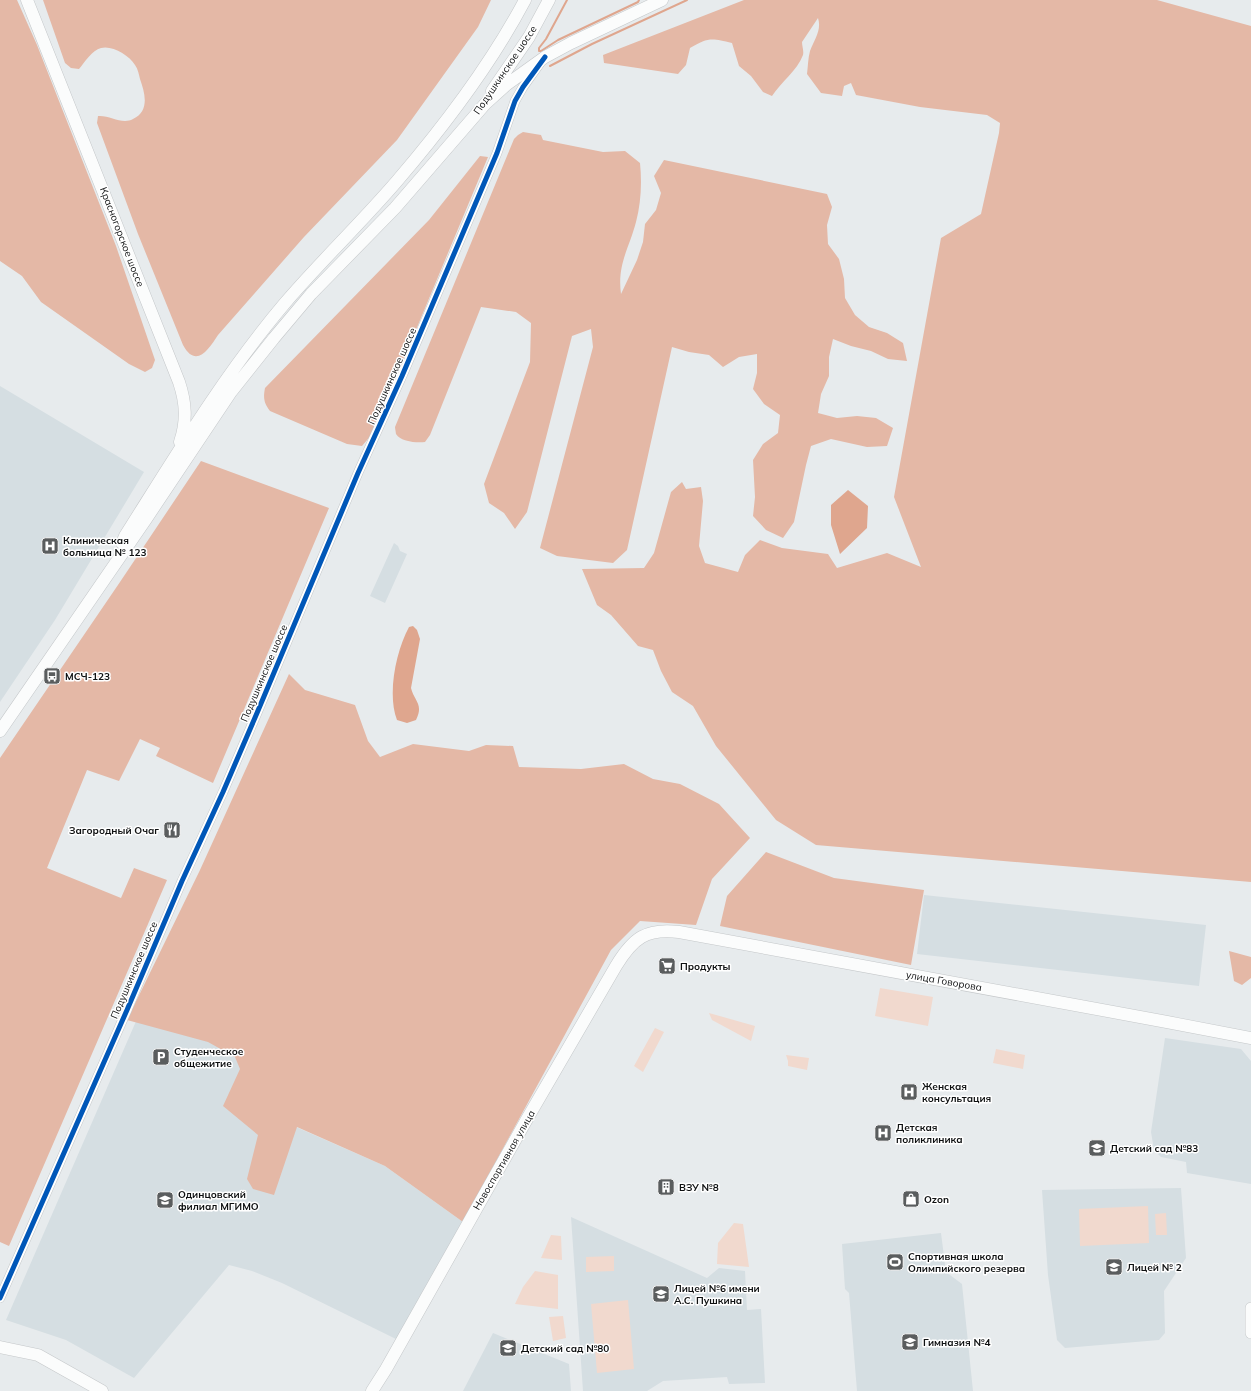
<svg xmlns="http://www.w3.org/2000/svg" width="1251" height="1391" viewBox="0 0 1251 1391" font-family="Mulish,sans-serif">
<rect width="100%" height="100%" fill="#e7ebed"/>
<path fill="#d5dee2" d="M0 386 144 472 55 620 0 702Z
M394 543 398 546 400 551 407 554 385 603 370 596Z
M924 895 1206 925 1199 986 917 954Z
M137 1019 192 1033 241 1056 296 1127 385 1166 463 1222 398 1340 282 1283 252 1271 229 1265 134 1378 66 1340 6 1320Z
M1165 1038 1241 1049 1251 1061V1184L1187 1173 1186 1162 1161 1157 1154 1150 1151 1132Z
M1181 1188 1186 1258 1164 1291 1165 1333 1159 1340 1065 1348 1057 1340 1048 1275 1042 1190Z
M571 1217 707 1278 719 1268 745 1271 747 1310 761 1309 765 1383 729 1384 727 1377 663 1381 647 1391H583Z
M941 1233 946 1272 962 1284 973 1391H857L849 1293 845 1289 842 1244Z
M493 1333 569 1364 571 1391H463Z"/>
<path fill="#f1d9ce" d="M880 988 933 997 928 1026 875 1016Z
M709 1013 755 1026 751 1041 712 1020Z
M655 1028 664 1032 643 1072 634 1066Z
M996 1049 1025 1055 1023 1069 993 1063Z
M786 1055 809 1058 807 1070 788 1066V1061Z
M1148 1206 1149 1243 1080 1246 1079 1209Z
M1166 1213 1167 1235H1156L1155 1214Z
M734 1223 743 1224 749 1267 717 1264 718 1243Z
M551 1235 561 1236 562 1260 541 1258Z
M614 1256V1271L586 1272V1257Z
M535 1271 558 1275V1309L515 1304 523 1287Z
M628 1300 634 1369 597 1373 591 1304Z
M563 1316 566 1338 553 1341 549 1317Z"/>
<path fill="#e4b8a6" d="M0 0H17L37 45 116 246 155 360 152 368 145 372 129 364 41 302 22 276 0 261Z
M43 0H491L478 27 397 140 304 237 218 335C209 349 196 369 183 345L138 234 97 123 98 116C110 115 122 125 133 119 150 111 145 93 140 79 139 75 138 69 135 65 129 55 112 45 101 48 92 50 85 62 79 69L71 68 65 63Z
M744 0H1157L1251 26V882L816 845 776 820 716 746 693 706 672 692 661 671 653 650 638 646 611 615 597 605 582 569 644 568 654 553 671 492 682 482 686 489 701 487 703 501 699 546 705 563 738 572 745 555 760 540 782 548 828 554 837 568 887 553 921 567 894 497 941 238 981 214 999 133 1000 123 987 115 920 107 856 95 851 83 844 86 842 96 821 93 807 74C808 66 808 58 810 51 814 40 822 30 818 18L802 42C802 46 804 51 803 55 797 71 781 82 772 96L763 92 751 76 739 66 732 43C712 38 708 37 690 48L686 65 678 74 604 63 603 55Z
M523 132 541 135 543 140 603 152 625 151 640 163C642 183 641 203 636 222 629 249 617 264 621 294L637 260 643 242 645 224 656 210 661 193 654 176 664 160 827 194 832 207 827 225 828 244 839 259 844 279 845 298 855 315 869 327 887 333 903 343 907 361 888 359 871 351 851 346 833 339 829 357V376L821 394 818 413 837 418 857 416 876 418 893 428 887 446 867 447 831 439 811 446 806 465 794 522 783 538 766 530 753 516 755 497 753 460 763 444 778 433 780 415 764 404 753 389 757 373V354L739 357 723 367 709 355 689 352 672 347 627 550 613 563 557 556 540 548 593 347 591 329 572 336 527 512 515 529 504 513 489 503 484 484 530 362 531 323 516 312 481 307 430 435 425 442C417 443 401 442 396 434 396 433 395 428 395 427L514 139 518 135Z
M480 156 488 157 373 433 362 446 347 444 270 411C264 403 263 398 265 388L429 220Z
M201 461 329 508 213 783 156 756 160 748 140 739 119 781 87 770 47 868 121 898 134 868 167 880 9 1246 0 1242V758L120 582Z
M289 674 305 690 355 705 368 741 380 757 413 744 469 751 486 745 513 746 519 767 581 769 624 764 653 779 680 784 719 804 750 838 712 879 696 925 640 921 611 950 463 1222 385 1166 297 1127 274 1195 253 1189 247 1179 258 1135 223 1106 240 1069 235 1057 208 1042 127 1020 200 870Z
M766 852 834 878 924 890 911 965 720 926 727 896Z
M1229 951 1251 957V978L1242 985 1234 981Z"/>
<path fill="#dfa68e" d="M848 490 868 506 867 528 840 554 831 525V505Z
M413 626 417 630 420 639 411 688C414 701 424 704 416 720L407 723 397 720C387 694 396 651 409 627Z"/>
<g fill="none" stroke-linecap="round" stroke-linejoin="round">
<path stroke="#dfa68e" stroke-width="2" d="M567 0 546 39 539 48V51H541L558 40 638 2 639 0
M550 66 592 44 687 0"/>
<defs>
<path id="minor" d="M0 1298 127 1010 182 881 223 792 257 713 358 473 402 376 497 153 515 101 523 87 540 63"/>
<path id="tertiary" d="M1251 1308V1333"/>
<path id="secondary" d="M27 0 179 382C186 403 187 421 180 442
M492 91 529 37 549 0
M122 543 125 536C175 457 224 375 285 303 321 261 361 223 397 181 445 125 490 66 525 0
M0 731 146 519 231 392 274 338 311 294 395 208 485 104 506 85 545 57 571 43 662 0
M0 1347 38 1355 102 1391
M372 1391 386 1369 527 1119 616 966C633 938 646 928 679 932L1167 1022 1251 1038"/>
</defs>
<use href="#minor" stroke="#c4c7c9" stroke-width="10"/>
<use href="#tertiary" stroke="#c4c7c9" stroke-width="12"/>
<use href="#secondary" stroke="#c4c7c9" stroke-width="13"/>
<use href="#minor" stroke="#fbfcfc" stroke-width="9"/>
<use href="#tertiary" stroke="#fbfcfc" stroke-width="11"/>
<use href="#secondary" stroke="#fbfcfc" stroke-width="12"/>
<defs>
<path id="cycleway" d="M0 1298 127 1010 182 881 223 792 257 713 358 473 402 376 497 153 515 101 523 87 545 57"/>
</defs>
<use href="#cycleway" stroke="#fff" stroke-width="8"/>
<use href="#cycleway" stroke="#0057b8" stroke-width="5"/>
</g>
<defs>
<symbol id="hospital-square" viewBox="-11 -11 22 22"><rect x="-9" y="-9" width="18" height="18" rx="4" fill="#5a5d5e" stroke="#fff"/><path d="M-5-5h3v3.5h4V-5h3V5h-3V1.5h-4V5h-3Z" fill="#fff"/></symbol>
<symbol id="bus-square" viewBox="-11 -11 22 22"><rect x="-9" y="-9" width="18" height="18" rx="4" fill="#5a5d5e" stroke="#fff"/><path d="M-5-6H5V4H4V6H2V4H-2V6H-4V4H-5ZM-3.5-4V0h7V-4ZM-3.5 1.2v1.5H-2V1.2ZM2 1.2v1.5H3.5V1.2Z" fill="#fff"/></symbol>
<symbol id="restaurant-square" viewBox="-11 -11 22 22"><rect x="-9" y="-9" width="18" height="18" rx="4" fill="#5a5d5e" stroke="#fff"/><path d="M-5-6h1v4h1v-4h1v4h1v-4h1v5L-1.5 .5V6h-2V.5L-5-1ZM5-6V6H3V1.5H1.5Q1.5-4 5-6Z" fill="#fff"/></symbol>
<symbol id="supermarket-square" viewBox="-11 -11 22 22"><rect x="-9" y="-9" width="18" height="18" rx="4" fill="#5a5d5e" stroke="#fff"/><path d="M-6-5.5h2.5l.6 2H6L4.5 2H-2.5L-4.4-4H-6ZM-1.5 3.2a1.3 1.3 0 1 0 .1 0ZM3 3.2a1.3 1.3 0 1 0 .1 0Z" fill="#fff"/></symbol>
<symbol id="parking-square" viewBox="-11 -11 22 22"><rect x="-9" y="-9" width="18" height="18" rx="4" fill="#5a5d5e" stroke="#fff"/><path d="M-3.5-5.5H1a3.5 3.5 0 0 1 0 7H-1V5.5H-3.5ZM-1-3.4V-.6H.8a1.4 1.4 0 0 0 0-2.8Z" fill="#fff"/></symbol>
<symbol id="school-square" viewBox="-11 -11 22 22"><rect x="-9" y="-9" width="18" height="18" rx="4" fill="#5a5d5e" stroke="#fff"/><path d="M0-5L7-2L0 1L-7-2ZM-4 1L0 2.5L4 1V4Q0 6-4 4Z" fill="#fff"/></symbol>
<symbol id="building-square" viewBox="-11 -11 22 22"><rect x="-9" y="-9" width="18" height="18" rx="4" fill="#5a5d5e" stroke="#fff"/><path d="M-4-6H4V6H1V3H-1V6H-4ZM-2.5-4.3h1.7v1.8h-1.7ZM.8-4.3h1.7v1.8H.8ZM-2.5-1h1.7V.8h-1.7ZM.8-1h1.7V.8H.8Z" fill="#fff"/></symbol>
<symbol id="shop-square" viewBox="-11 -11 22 22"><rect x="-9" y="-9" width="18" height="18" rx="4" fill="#5a5d5e" stroke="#fff"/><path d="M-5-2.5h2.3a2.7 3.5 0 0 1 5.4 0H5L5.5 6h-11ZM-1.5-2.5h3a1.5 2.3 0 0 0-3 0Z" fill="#fff"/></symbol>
<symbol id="university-square" viewBox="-11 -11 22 22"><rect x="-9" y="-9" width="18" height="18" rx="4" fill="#5a5d5e" stroke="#fff"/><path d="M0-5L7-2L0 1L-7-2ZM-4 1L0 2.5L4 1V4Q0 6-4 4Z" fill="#fff"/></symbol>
<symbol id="stadium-square" viewBox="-11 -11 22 22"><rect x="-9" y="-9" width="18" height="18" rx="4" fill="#5a5d5e" stroke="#fff"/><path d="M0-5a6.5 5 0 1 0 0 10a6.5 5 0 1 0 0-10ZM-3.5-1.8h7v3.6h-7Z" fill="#fff"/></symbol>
</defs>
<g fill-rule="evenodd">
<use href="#hospital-square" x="40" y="536" width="20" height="20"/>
<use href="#bus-square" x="42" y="666" width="20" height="20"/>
<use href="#restaurant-square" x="162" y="820" width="20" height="20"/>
<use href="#supermarket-square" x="657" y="956" width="20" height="20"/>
<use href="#parking-square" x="151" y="1047" width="20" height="20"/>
<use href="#hospital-square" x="899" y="1082" width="20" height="20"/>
<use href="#hospital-square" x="873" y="1123" width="20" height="20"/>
<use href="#school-square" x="1087" y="1138" width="20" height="20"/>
<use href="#building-square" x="656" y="1177" width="20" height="20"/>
<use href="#shop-square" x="901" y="1189" width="20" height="20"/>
<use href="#university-square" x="155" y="1190" width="20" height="20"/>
<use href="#stadium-square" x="885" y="1252" width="20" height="20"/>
<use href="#school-square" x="1104" y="1257" width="20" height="20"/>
<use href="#school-square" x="651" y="1284" width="20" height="20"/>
<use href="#school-square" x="900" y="1332" width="20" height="20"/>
<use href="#school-square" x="498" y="1338" width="20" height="20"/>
</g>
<g text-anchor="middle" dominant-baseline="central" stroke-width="3" stroke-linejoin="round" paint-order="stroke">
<g font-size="10" fill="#0e1011" stroke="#fff">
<text transform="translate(505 70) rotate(-56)">Подушкинское шоссе</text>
<text transform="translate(122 237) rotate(69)">Красногорское шоссе</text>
<text transform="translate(392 376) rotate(-66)">Подушкинское шоссе</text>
<text transform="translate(264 673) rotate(-67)">Подушкинское шоссе</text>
<text transform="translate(134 970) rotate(-67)">Подушкинское шоссе</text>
<text transform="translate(944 981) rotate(10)">улица Говорова</text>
<text transform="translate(504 1160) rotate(-60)">Новоспортивная улица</text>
</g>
<g font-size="10" font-weight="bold" fill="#0e1011" stroke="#fff" text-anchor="start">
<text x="63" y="540">Клиническая<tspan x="63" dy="12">больница № 123</tspan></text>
<text x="65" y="676">МСЧ-123</text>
<text x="159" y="830" text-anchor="end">Загородный Очаг</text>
<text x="680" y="966">Продукты</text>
<text x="174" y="1051">Студенческое<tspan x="174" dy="12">общежитие</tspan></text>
<text x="922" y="1086">Женская<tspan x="922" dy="12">консультация</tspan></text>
<text x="896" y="1127">Детская<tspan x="896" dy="12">поликлиника</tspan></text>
<text x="1110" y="1148">Детский сад №83</text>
<text x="679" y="1187">ВЗУ №8</text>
<text x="178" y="1194">Одинцовский<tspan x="178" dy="12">филиал МГИМО</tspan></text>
<text x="924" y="1199">Ozon</text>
<text x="908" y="1256">Спортивная школа<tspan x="908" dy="12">Олимпийского резерва</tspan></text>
<text x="1127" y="1267">Лицей № 2</text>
<text x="674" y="1288">Лицей №6 имени<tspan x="674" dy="12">А.С. Пушкина</tspan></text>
<text x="923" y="1342">Гимназия №4</text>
<text x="521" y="1348">Детский сад №80</text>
</g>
</g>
</svg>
